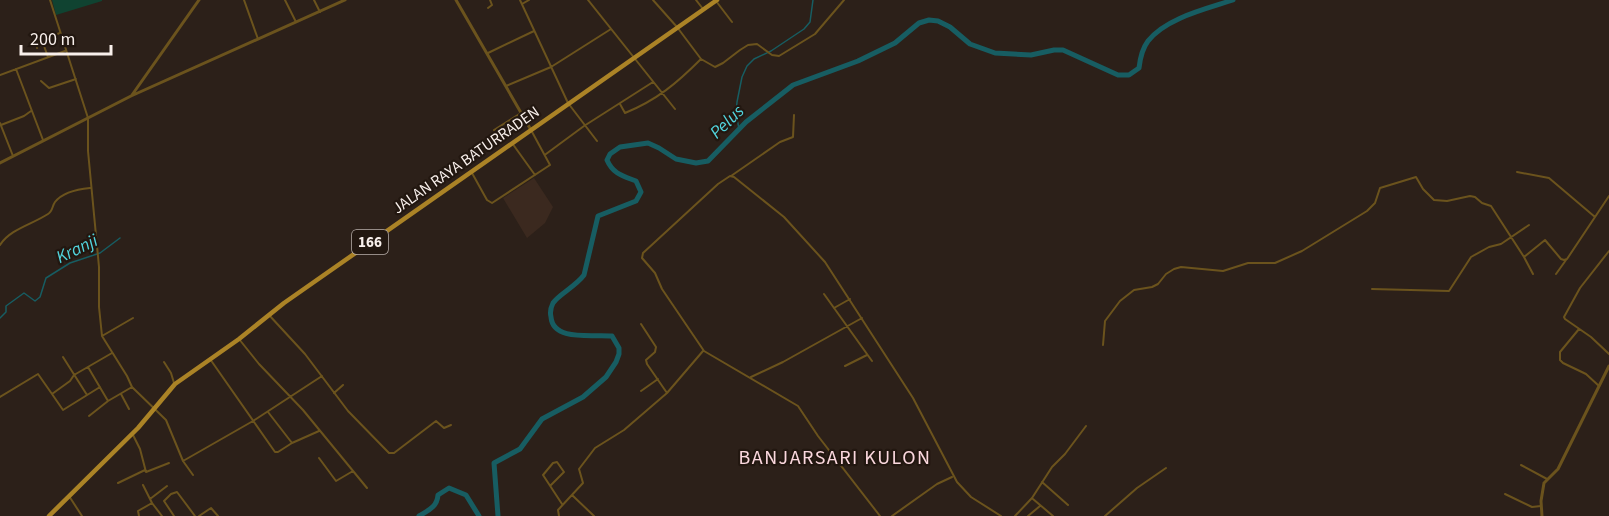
<svg xmlns="http://www.w3.org/2000/svg" width="1609" height="516" viewBox="0 0 1609 516" font-family="'Source Sans 3',sans-serif">
<rect width="100%" height="100%" fill="#2c2019"/>
<path fill="#3b291f" d="M534 178 553 207 545 223 527 238 503 198Z"/>
<path fill="#104331" d="M52 0H102V1L56 15Z"/>
<g fill="none" stroke-linecap="round" stroke-linejoin="round">
<path stroke="#175d62" stroke-width="1.5" d="M739 129 736 113 737 102 742 77 747 66 754 59 771 51 804 29 810 22 813 0
M0 318 6 312V306L24 293 35 301 40 297 46 278 70 263 100 253 120 238"/>
<path stroke="#175d62" stroke-width="5" d="M419 516C429 510 437 507 438 495L449 488 466 495 479 516
M498 516 494 463 520 449 542 419 583 397 606 377 616 362 619 354V348L612 336C593 334 553 342 551 317 550 313 551 307 553 303 559 294 575 287 584 275L598 216 636 201 641 192 636 181C623 176 613 174 607 160L610 154 620 147 648 143 659 148 676 159 696 163 708 161 746 122 793 85 858 61 895 43 919 23 929 20 938 21 950 27 970 44 995 53 1031 55 1054 50H1063L1118 75H1129L1139 68C1140 59 1142 49 1148 41 1166 18 1206 9 1233 0"/>
<path stroke="#6b531d" stroke-width="2" d="M50 0 88 118V151L99 267V307L102 336 127 376 132 387 166 420 183 461 253 421 322 376
M244 0 258 39
M285 0 296 22
M314 0 320 12
M520 0 568 103 597 141
M588 0 675 109
M653 0 677 27 701 59 715 67 723 63 740 50 748 45 757 44 772 55 779 56 815 34 844 0
M696 0 703 9
M716 1 732 22
M522 4 529 0
M488 8 492 5 490 0
M36 45 44 46 48 57
M37 48 36 38 52 36 60 33
M488 53 534 31
M16 69 43 140
M0 75 65 51
M41 81 49 88 76 79
M506 86 551 67 611 29
M620 104 625 113C657 100 677 83 701 59
M0 123 13 156
M1 125 24 116 31 111
M494 130 521 113
M512 143 535 175
M546 154 584 126 653 82
M1517 172 1549 178 1595 217
M472 173 487 200 492 203 550 165 531 130
M731 176 780 142 793 137 794 115
M0 245C10 229 33 224 48 214 53 211 52 206 55 202 63 192 79 189 90 188
M1609 251 1580 288 1564 317 1565 319 1591 337 1609 354
M1524 257 1533 274
M1556 274 1566 260
M1372 289 1449 291 1471 257 1489 247 1501 244 1529 225
M824 294 872 361
M834 308 850 299
M269 315 305 354 348 411 389 453H394L436 421 444 428 451 425
M641 324 656 347 655 352 646 360 647 364 667 393
M1579 329 1560 352V360L1563 363 1586 374 1599 386
M102 336 133 318
M239 339 259 364 303 410 367 488
M1103 345 1105 321 1120 301 1134 290 1152 287 1158 284 1166 274 1174 269 1181 267 1223 271 1248 263H1275L1302 251 1367 211 1375 203 1380 188 1416 177 1423 189 1434 200 1447 201 1470 196 1475 197 1482 203 1491 206 1524 257 1545 240 1561 259 1564 260 1567 259 1609 196
M63 357 87 395
M210 359 275 452H278L292 443 319 431
M164 362 171 373 174 383
M845 366 867 355
M88 367 108 401
M751 377 783 362 862 318
M641 391 658 379
M334 393 343 385
M52 394 63 410 100 387
M121 394 129 409
M0 397 38 374 52 394 70 381 74 375 112 353
M268 412 292 443
M89 416 108 401 132 387
M132 433 140 449 146 472 169 463
M319 458 336 481 353 471
M183 461 193 475
M1521 465 1547 479
M1042 482 1068 505
M118 483 145 470
M143 485 150 499
M551 485 564 472 557 462 553 463 543 475 562 504
M1505 494 1532 507 1541 506
M572 495 594 516
M69 496 82 516
M1033 499 1053 516
M152 503 150 499 167 486
M139 516 138 511 152 503 162 516
M174 516 164 501 171 494 177 492 195 516
M199 516 211 508 218 516
M559 516 558 510 583 483 579 469 595 448 624 430 667 393 703 351
M880 516 818 436 798 406 704 351 662 289 655 273 642 258 643 253 718 184 730 176 734 177 784 217 825 262 913 398 957 482 971 497 1001 516
M892 516 937 484 952 477
M1015 516 1032 498 1052 467 1065 454 1086 426
M1028 516 1040 506
M1105 516 1137 488 1166 468"/>
<path stroke="#6b531d" stroke-width="3" d="M456 0 531 130
M132 95 199 0
M0 163 131 96 345 0
M1542 516 1541 501 1544 483 1558 469 1609 366"/>
<path stroke="#ab8326" stroke-width="4.5" d="M49 516 138 428 175 384 239 339 284 303 717 0"/>
</g>
<g text-anchor="middle" dominant-baseline="central" stroke-width="4.5" stroke-linejoin="round" paint-order="stroke">
<rect fill="#221710" stroke="#b8afaa" stroke-width="1.5" x="352" y="230" width="36" height="24" rx="4.5"/>
<g font-size="15" font-weight="bold" fill="#f9f0ec">
<text x="370" y="242">166</text>
</g>
<g font-size="16" fill="#f9f0ec" stroke="#221710">
<text transform="translate(466 160) rotate(-35)">JALAN RAYA BATURRADEN</text>
</g>
<g font-size="18" font-style="italic" fill="#52d4dd" stroke="#221710">
<text transform="translate(727 122) rotate(-44)">Pelus</text>
<text transform="translate(77 249) rotate(-26)">Kranji</text>
</g>
<g font-size="20" letter-spacing="1.5" fill="#fbd8de" stroke="#221710">
<text x="835" y="458">BANJARSARI KULON</text>
</g>
</g>
<path d="M21 45v9h90v-9" fill="none" stroke="#f9f0ec" stroke-width="3"/>
<text x="30" y="45" font-size="18" fill="#f9f0ec" stroke="#221710" stroke-width="4.5" paint-order="stroke">200 m</text>
</svg>
